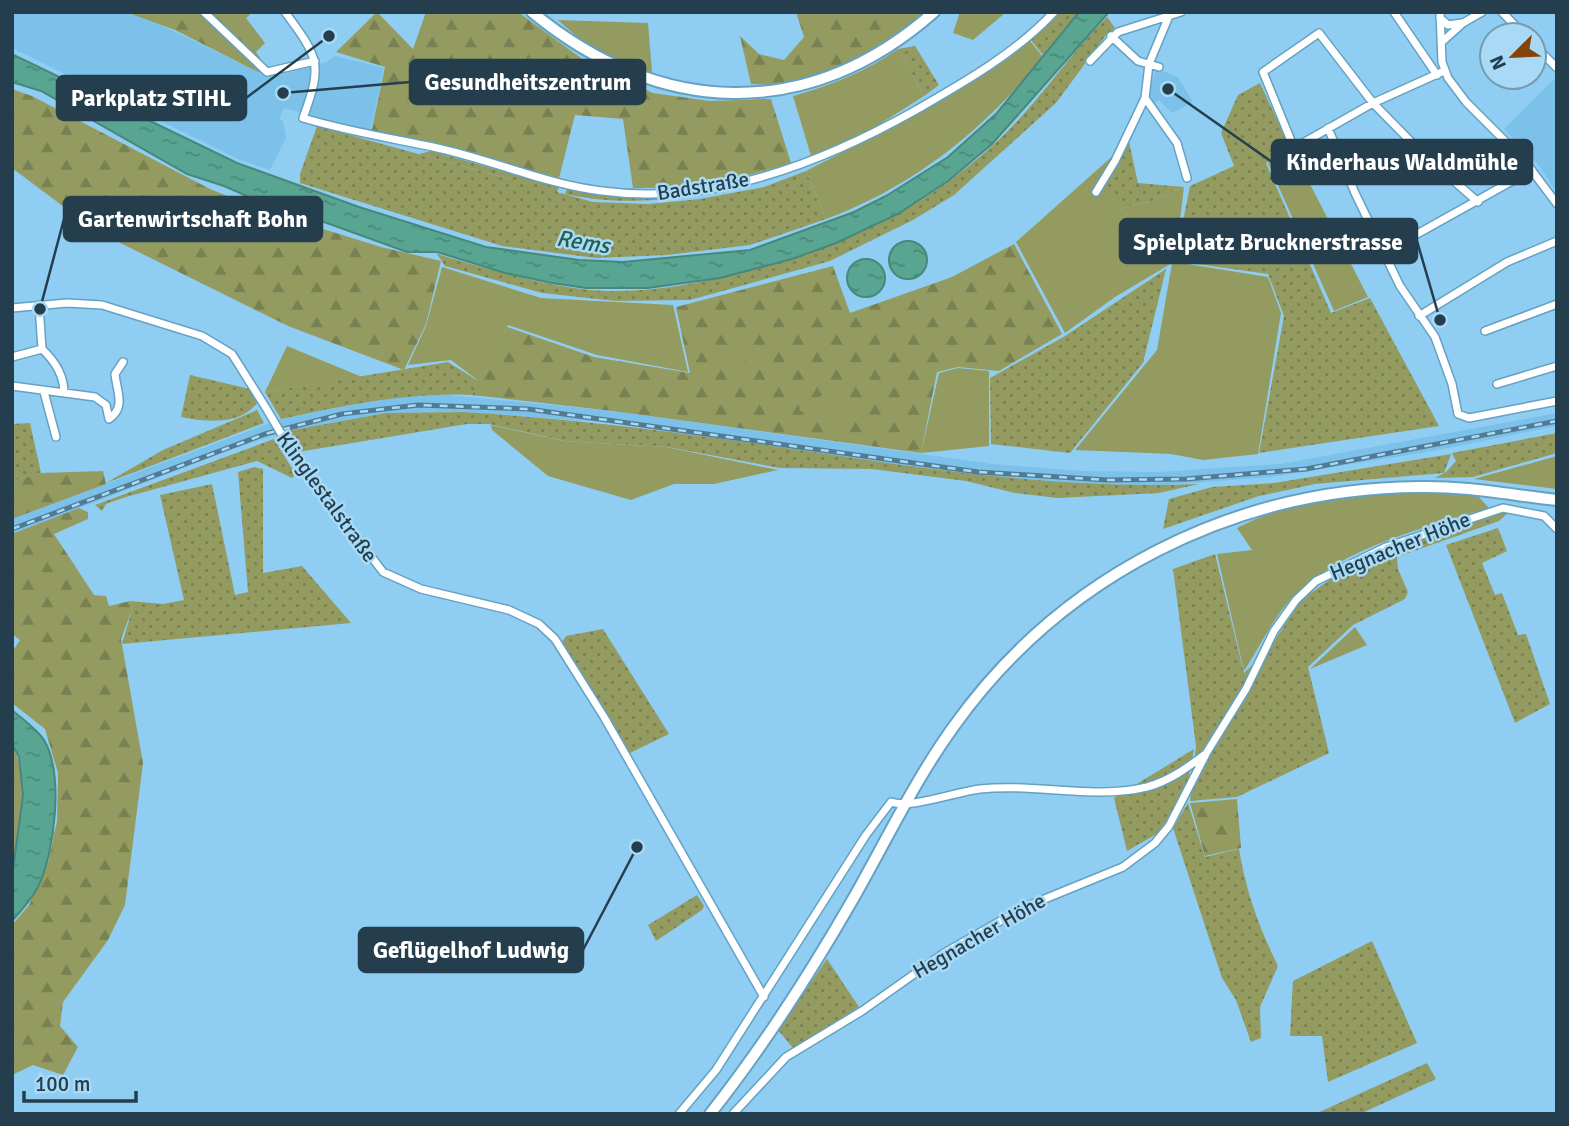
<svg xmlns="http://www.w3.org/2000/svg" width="1569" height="1126" viewBox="0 0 1569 1126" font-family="Signika,sans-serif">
<defs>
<pattern id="grass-dots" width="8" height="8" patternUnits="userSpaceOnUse" patternTransform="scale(1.75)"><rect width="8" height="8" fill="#949b60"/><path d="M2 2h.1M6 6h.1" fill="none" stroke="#798051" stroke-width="1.8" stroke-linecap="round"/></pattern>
<pattern id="forest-firs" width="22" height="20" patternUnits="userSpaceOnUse" patternTransform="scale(1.75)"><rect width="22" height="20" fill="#949b60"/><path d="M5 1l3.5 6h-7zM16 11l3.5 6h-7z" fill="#798051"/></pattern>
<pattern id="water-ripples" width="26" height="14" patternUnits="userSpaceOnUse" patternTransform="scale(1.75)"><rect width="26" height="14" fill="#58a691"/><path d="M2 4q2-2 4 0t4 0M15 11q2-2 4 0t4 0" fill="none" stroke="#498979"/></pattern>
</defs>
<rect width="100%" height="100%" fill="#8fcef2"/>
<path fill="#7bc1e9" d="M12 12 136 13 252 69 274 77 326 62 335 56 384 68 370 132 284 108 279 119 283 121 286 138 270 170 238 159 12 48Z
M1156 68 1178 77 1193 102 1172 113 1159 100 1154 104 1149 91Z
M1557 76V192L1537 163 1504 129Z
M437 394 613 411 992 464 1082 471 1159 472 1281 464 1557 413V426L1433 451 1271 477 1153 486 1037 482 965 476 611 423 463 412 386 413 287 431 230 450 12 534V519L281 419 389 398Z"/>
<path fill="url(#grass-dots)" d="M1056 12H1078L1043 55 1029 38Z
M1107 17 1115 28 1106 35 1056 103 954 195 913 220 830 261 690 300 616 301 542 293 445 266 437 254C485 268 532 283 581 289 639 296 699 284 754 269 847 244 918 212 991 147 1035 108 1066 58 1107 17Z
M915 46 939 85 924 96 898 49Z
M1260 83 1291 150 1266 163 1331 313 1370 298 1439 426 1259 453 1284 316 1268 274 1175 261 1190 186 1234 166 1221 133 1238 95Z
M317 126 593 202 648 204 700 199 764 187 806 171 826 219 750 245 667 255 596 258 502 246 300 183V174Z
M1128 137 1138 183 1184 187 1149 202 1119 209 1101 179Z
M431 151 559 187 557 192 419 154Z
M725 188V192C672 200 619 206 565 194L567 189 637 198Z
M1166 269 1143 363 1070 453 991 444 990 378 1065 336Z
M448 362 480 382 472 395C407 392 345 406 281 419L265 392Z
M190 375 250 389 258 402C240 426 207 422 181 417Z
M257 410 264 423 106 483 163 450Z
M463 412C560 418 656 429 752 443 905 465 1043 490 1199 484L1159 493 1057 498 1015 493 966 481 872 469 780 468 667 447 565 441 489 424H467L298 452 287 431 386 413Z
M30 423 41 473 12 481V424Z
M1557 433V453L1473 477 1435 478 1446 472 1456 461 1452 453Z
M274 439 296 475 292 478 257 461 126 497 106 504 102 511 95 505Z
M1451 454 1444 473 1315 484 1259 496 1163 529 1169 499 1212 487 1274 483Z
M254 467 263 469V573L302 566 351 623 122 644 132 610 130 601 163 604 184 600 160 495 212 484 235 595 248 592 238 472Z
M1498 512 1508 513 1499 521 1397 557 1398 569 1408 592 1405 599 1353 625 1308 667 1329 753 1237 797 1190 801 1196 746 1173 569 1215 554 1244 673 1269 649 1301 600 1345 569 1394 547Z
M1498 528 1507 551 1482 563 1495 595 1502 593 1518 635 1526 634 1550 704 1515 723 1446 545Z
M603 629 669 734 630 753 625 752 562 642 566 636Z
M1194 749 1188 781 1160 832 1127 851 1114 798Z
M1188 803 1205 857 1239 849C1246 891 1259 928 1278 966L1260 1007 1261 1038 1251 1042 1236 1000 1222 978 1173 828Z
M697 895 704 906 702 910 656 941 648 925Z
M1372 941 1417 1043 1328 1082 1322 1036H1290L1293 981Z
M827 959 859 1007 793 1048 778 1030Z
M1427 1063 1436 1079 1360 1114H1315Z"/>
<path fill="url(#forest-firs)" d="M126 12H253L246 18 265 43 256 52 267 69 264 74 252 69 175 30Z
M377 12 413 49 426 12H518L585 61 653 93 710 101 771 99 791 163C734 181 693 189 633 188L623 119 575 115 559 178 433 144 371 133 385 67 336 52Z
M796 12H927L875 51 837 69 778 85 751 84 740 36 759 54 784 60 804 37Z
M12 89 32 96 210 189 262 210 381 247 441 261 426 324 404 370 288 326 96 231 12 168Z
M1014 244 1062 334 999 371 958 367 937 372 921 453 613 411 472 395 507 327 594 357 690 373 676 307 833 266 850 313 952 277Z
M103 471 106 484 12 519V481L41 473Z
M79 508 88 512V519L54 534 94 595 106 596 109 606 130 601 132 610 121 639 143 763 125 905 108 940 63 1002 60 1026 78 1047 63 1075 33 1065 12 1075V925L29 905 48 863 57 821 58 773 45 729 12 703V652L20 640 12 634V534Z
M12 744C31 779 18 839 12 877Z
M1237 799 1241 848 1205 856 1190 803Z"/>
<path fill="#949b60" d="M960 12H1004L1005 13 973 40 953 33Z
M558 20 648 23 652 72C617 68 583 43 558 20Z
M1030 41 1043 57C985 129 913 187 826 219L806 171 913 116Z
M898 49 924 96 861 136 811 156 793 96C832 85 865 72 898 49Z
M1293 151 1368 297 1334 311 1268 163Z
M1116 153 1102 179 1119 209 1149 202 1184 187 1175 262 1268 277 1281 313 1258 454 1203 460 1171 454 1075 450 1157 350 1172 263 1115 297 1065 333 1016 242Z
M442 267 541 298 673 305 688 372 597 355 508 325 480 382 451 360 408 365 426 326Z
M740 340 753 354 729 377 715 363Z
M287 346 362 377 265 392Z
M958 368 989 371V446L921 453 939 373Z
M832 389 846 397 868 420 866 422 839 415 830 421 798 410Z
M491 425 564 441 666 447 778 470 714 484H674L631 500 548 476 492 430Z
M1557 456V489L1474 479Z
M1416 493 1477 495 1489 508C1428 526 1340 549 1295 595 1274 615 1260 647 1244 671L1217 554 1252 550 1237 528C1291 499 1355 495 1416 493Z
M1355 627 1367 645 1310 669Z"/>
<path fill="url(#water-ripples)" stroke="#48877d" stroke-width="2" d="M1079 12H1109L992 144 948 181 898 214 836 243 792 259 720 278 648 288H586L552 283 505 273 437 252H407L324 222 281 211 224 186 187 174 41 91 12 82V54L237 163 359 207 486 247 579 260 623 262 750 250 854 212 886 196 948 157 997 113Z
M889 260a19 19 0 1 1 38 0a19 19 0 1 1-38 0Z
M847 278a19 19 0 1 1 38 0a19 19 0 1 1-38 0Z
M12 710C22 719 37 729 44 740 64 774 55 852 38 887 31 900 22 910 12 921V877L23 795 19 757 12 744Z"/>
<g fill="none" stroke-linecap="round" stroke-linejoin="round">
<defs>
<path id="street" d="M204 12 267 72 315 61
M285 12C319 58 323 64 303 118 346 131 390 138 433 147 490 159 544 184 602 191 712 206 822 163 916 110 963 83 1016 53 1054 12
M1394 12 1437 75
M1440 12 1442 62 1448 78 1466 102 1524 160 1557 204
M1502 12 1524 35
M1440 18 1448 25 1462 23
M1111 36 1138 61 1159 67
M1443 41 1463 23 1482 12
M1534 45 1556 67
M1090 61 1118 32 1181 12
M1444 71 1373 103 1294 148 1263 72 1319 33 1373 103 1422 153 1478 202
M1145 98 1177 143 1187 178
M1328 128 1355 193 1400 286 1435 337 1452 384 1458 414 1469 418 1557 401
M1096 192 1115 161 1145 98 1149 64 1169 16
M1383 253 1532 170
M39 305 42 349
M12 308 67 303 102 305 202 336 232 354 266 408
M1419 316 1507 262 1557 241
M1485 331 1557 304
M12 357 42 349C55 361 64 375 64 393
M1497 384 1557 366
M12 386 95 397 106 405 109 419C126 407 117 393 115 374L123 362
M44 392 56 437
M292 452 383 572 421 589 509 610 539 624 555 639 604 717 764 997
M679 1114 716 1070 866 835 891 802C911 809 955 792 980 789 1035 783 1093 800 1147 787 1169 781 1187 768 1204 755
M733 1114 786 1057 862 1011 944 953 1025 907 1123 867 1155 843 1169 826 1207 752 1246 689 1274 631 1296 600 1316 581 1386 547 1503 508 1544 516 1557 529"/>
<path id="secondary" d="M532 12C659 117 808 123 934 12
M710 1114C763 1047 810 974 853 899 886 841 915 780 954 726 1062 575 1235 488 1420 487 1466 486 1511 495 1557 500"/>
</defs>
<use href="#street" stroke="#64a1c3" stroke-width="10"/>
<use href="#secondary" stroke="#64a1c3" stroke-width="14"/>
<use href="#street" stroke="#fff" stroke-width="7"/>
<use href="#secondary" stroke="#fff" stroke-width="10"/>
<defs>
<path id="rail" d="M12 529 265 434 342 414 418 405 528 409 978 472 1107 480 1186 479 1306 469 1557 421"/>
</defs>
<use href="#rail" stroke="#527b93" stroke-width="5"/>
<use href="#rail" stroke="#a8daf6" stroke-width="2.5" stroke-dasharray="8" stroke-linecap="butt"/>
<defs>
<path id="street-bridge" d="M266 408 292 452"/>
</defs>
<use href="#street-bridge" stroke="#64a1c3" stroke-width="10" stroke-linecap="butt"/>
<use href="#street-bridge" stroke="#fff" stroke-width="7"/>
</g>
<g text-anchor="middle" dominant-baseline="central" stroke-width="5" stroke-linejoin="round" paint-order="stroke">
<g font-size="21" fill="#243e4d" stroke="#a8daf6">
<text transform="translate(703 186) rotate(-9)">Badstraße</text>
<text transform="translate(327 497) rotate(54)">Klinglestalstraße</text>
<text transform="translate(1400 546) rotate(-22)">Hegnacher Höhe</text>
<text transform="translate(979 936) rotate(-30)">Hegnacher Höhe</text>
</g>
<g font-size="23" font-style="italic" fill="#215f50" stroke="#a8daf6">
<text transform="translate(583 242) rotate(9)">Rems</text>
</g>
</g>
<path fill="none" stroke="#243e4d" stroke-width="2.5" d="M283 93L410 82M329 36L246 98M1168 89L1272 162M40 309L64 219M1440 320L1417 241M637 847L583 950"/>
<g fill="#243e4d" stroke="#a8daf6" stroke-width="2.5">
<circle cx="283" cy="93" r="7"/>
<circle cx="329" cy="36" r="7"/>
<circle cx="1168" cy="89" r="7"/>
<circle cx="40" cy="309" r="7"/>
<circle cx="1440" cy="320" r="7"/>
<circle cx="637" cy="847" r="7"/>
</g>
<g fill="#243e4d" stroke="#243e4d" stroke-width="2.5">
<rect x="410" y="60" width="235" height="44" rx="7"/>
<rect x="57" y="76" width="189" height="44" rx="7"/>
<rect x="1272" y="140" width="260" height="44" rx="7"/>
<rect x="64" y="197" width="258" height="44" rx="7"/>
<rect x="1120" y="219" width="297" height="44" rx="7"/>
<rect x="359" y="928" width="224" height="44" rx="7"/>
</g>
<g font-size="23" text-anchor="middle" font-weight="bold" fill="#fff">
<text x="528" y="90">Gesundheitszentrum</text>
<text x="151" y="106">Parkplatz STIHL</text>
<text x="1402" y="170">Kinderhaus Waldmühle</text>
<text x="193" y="227">Gartenwirtschaft Bohn</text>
<text x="1268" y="250">Spielplatz Brucknerstrasse</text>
<text x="471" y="958">Geflügelhof Ludwig</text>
</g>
<rect width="1569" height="1126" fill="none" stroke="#243e4d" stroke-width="28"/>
<g transform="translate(1513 56) rotate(246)"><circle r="33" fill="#a8daf6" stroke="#739cb2" stroke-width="2"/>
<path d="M0-5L12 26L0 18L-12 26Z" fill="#84430c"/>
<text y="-10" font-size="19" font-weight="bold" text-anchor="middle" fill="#243e4d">N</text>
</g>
<path d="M24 1091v10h112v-10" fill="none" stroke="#243e4d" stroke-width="3.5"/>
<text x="35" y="1091" font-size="21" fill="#243e4d" stroke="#a8daf6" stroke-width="5" paint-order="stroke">100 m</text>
</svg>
